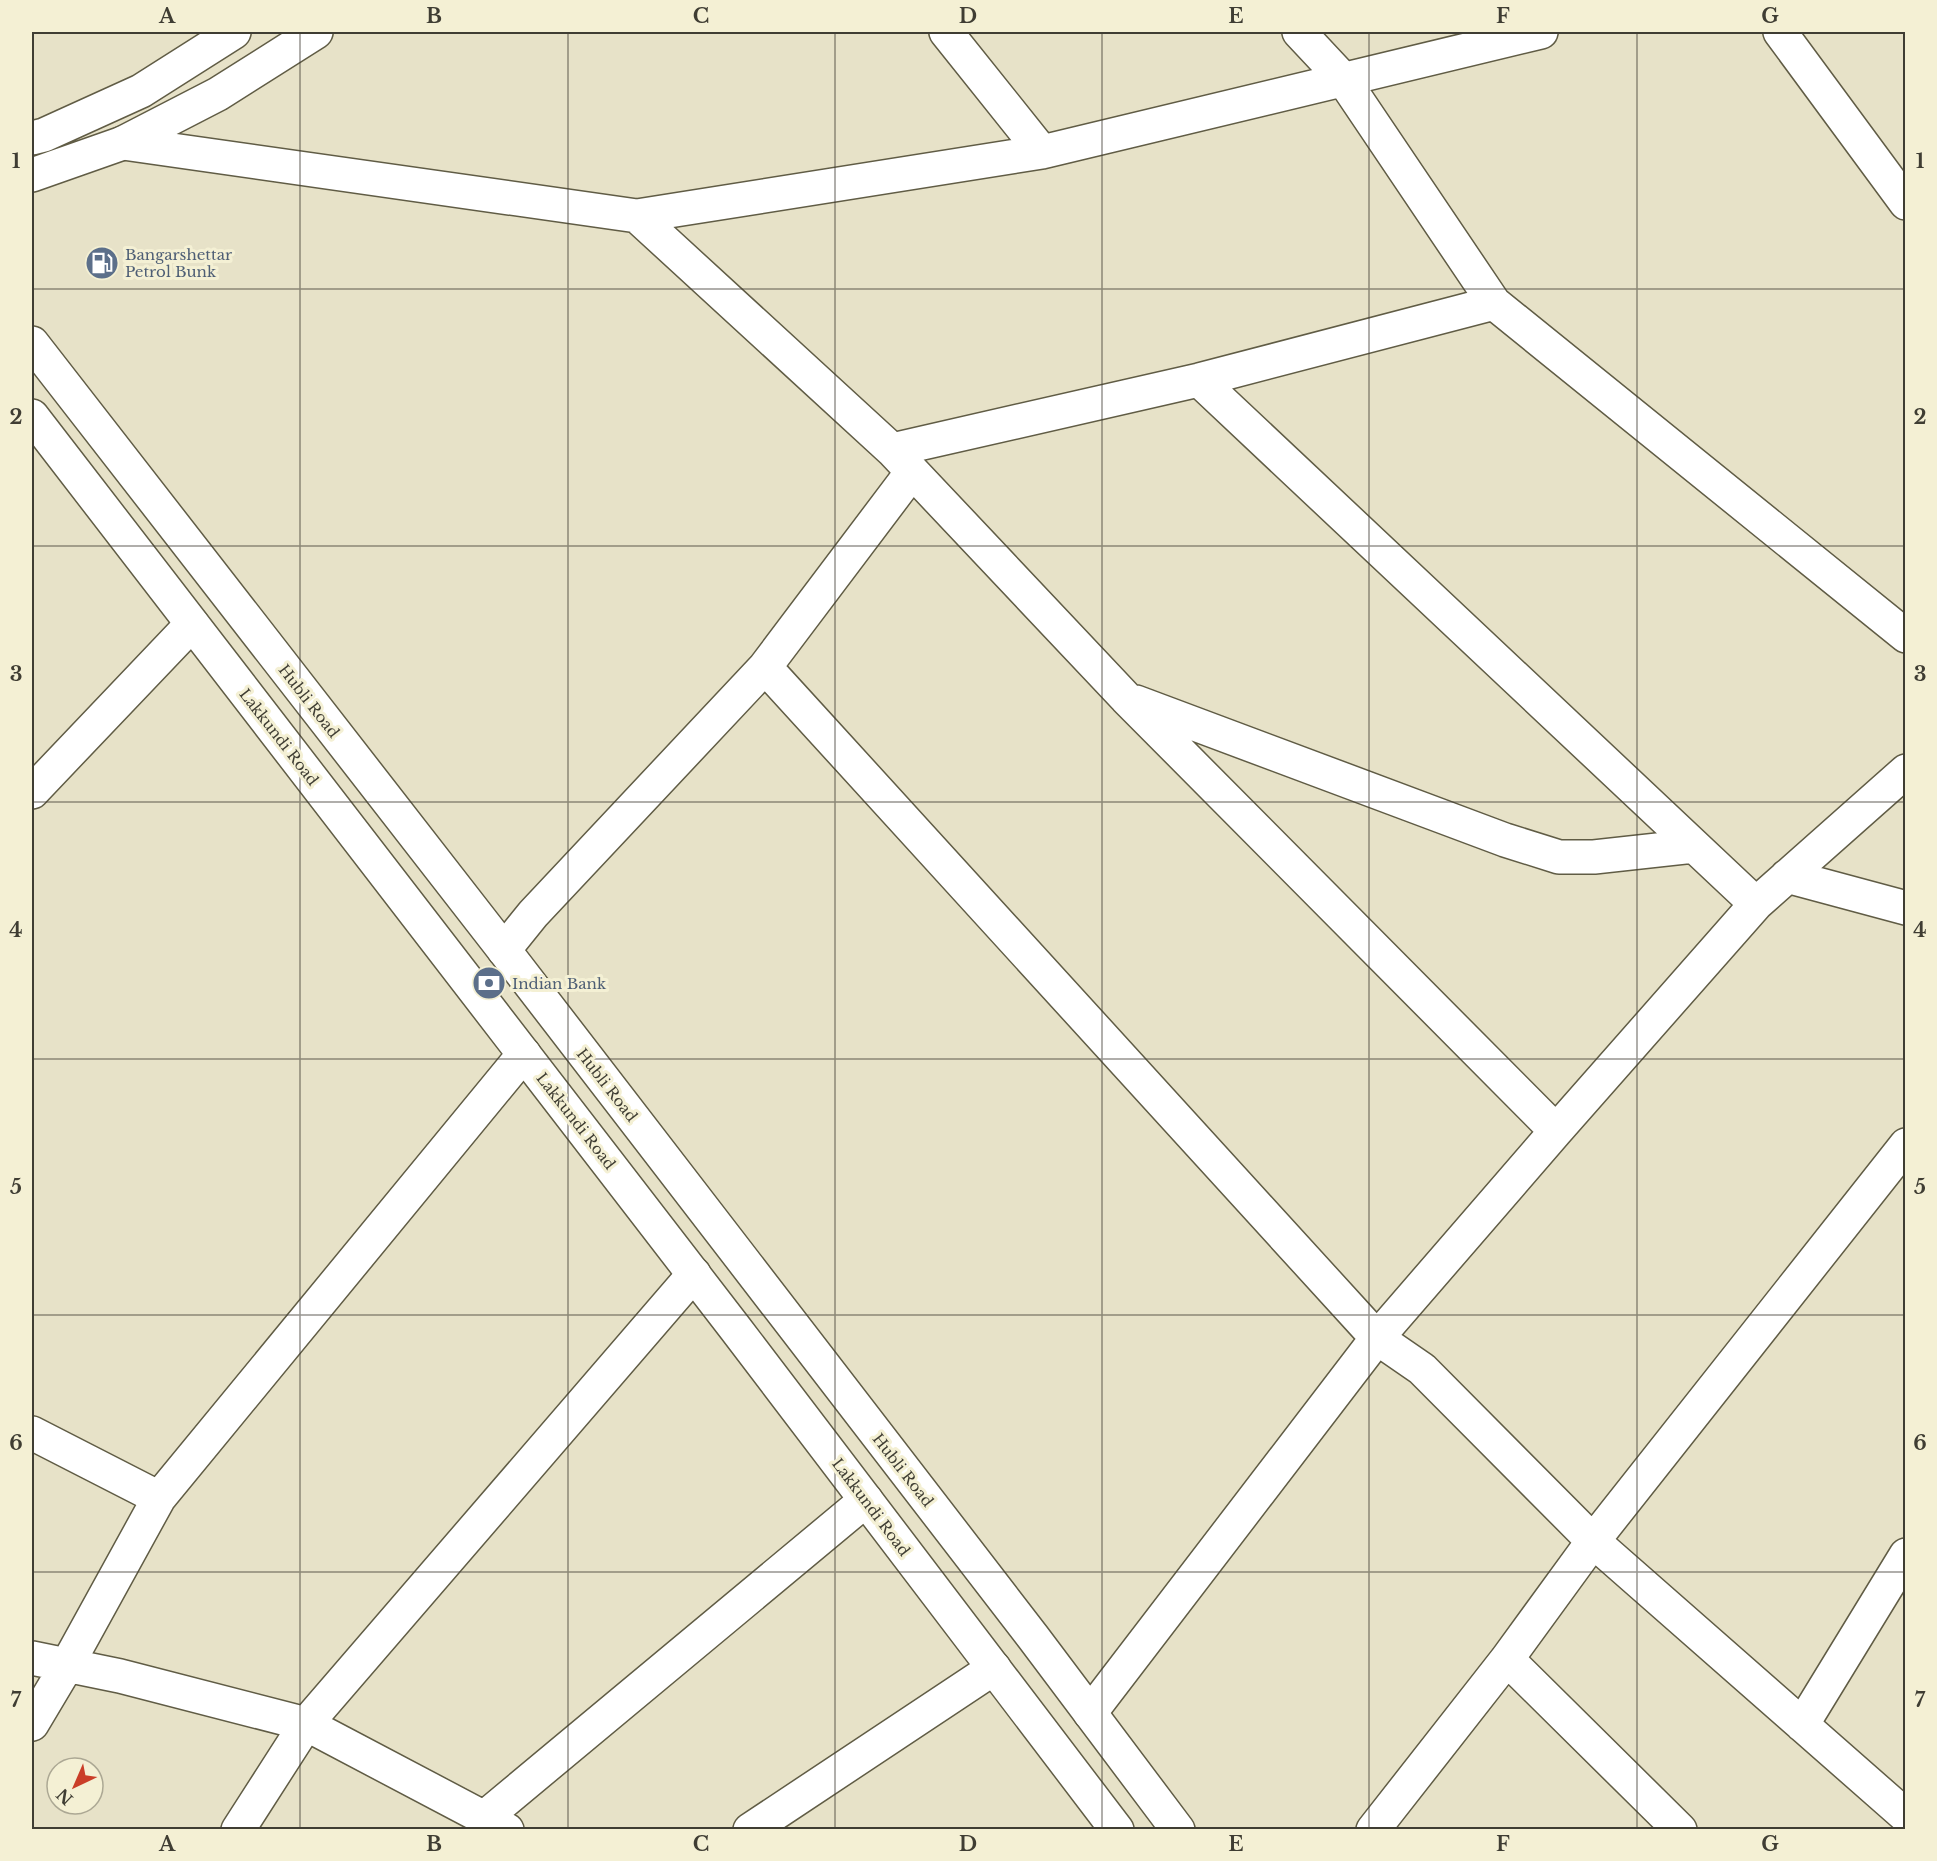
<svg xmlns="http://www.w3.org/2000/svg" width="1937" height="1861" viewBox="0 0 1937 1861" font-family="'Libre Baskerville',serif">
<rect width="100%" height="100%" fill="#e7e2c8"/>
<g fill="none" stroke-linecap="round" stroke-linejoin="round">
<defs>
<path id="street" d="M946 32 1042 152
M1299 32 1343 79 1494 303 1906 636
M1780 32 1906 203
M123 143 637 216 1042 152 1541 32
M637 216 892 450 1126 698 1556 1131
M1199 380 1756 904
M892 450 1199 380 1494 303
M765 667 1377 1338 1422 1369 1593 1541 1906 1816
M1136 702 1505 840 1559 857H1594L1694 846
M32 792 192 624
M1787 876 1906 908
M504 950 533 914 765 667 912 472
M32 1433 159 1498
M32 1658 120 1676 306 1724 507 1830
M1507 1659 1680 1830
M1090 1713 1377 1338 1556 1131 1756 904 1906 771
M32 1724 66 1667 159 1498 524 1054
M1802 1725 1906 1555
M484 1818 866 1500
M238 1830 306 1724 694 1274
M750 1830 994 1668
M1373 1830 1507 1659 1593 1541 1906 1145"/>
<path id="secondary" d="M32 138 44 135 141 91 234 32
M32 175 123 143 218 94 316 32"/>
<path id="primary" d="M32 343 504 950 1033 1637 1178 1830
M32 416 735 1328 1117 1830"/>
</defs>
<use href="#street" stroke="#605c45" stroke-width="36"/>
<use href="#secondary" stroke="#605c45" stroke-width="36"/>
<use href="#primary" stroke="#605c45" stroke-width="36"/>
<use href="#street" stroke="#fff" stroke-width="33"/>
<use href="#secondary" stroke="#fff" stroke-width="33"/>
<use href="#primary" stroke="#fff" stroke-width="33"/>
</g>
<path fill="none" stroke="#3f3d33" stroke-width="1.5" stroke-opacity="0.55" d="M300 32V1830M568 32V1830M835 32V1830M1102 32V1830M1369 32V1830M1637 32V1830M32 289H1906M32 546H1906M32 802H1906M32 1059H1906M32 1315H1906M32 1572H1906"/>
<defs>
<symbol id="fuel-disc" viewBox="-11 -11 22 22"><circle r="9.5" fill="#5c6f8a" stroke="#f4f0d4"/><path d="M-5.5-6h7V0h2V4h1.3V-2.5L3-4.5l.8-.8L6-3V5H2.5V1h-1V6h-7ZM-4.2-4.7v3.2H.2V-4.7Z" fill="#fff"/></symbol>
<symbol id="bank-disc" viewBox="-11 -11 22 22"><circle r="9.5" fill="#5c6f8a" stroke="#f4f0d4"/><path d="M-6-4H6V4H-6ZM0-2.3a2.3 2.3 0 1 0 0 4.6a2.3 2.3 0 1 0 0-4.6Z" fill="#fff"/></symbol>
</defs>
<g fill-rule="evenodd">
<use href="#fuel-disc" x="83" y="244" width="38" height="38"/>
<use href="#bank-disc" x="470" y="964" width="38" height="38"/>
</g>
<g text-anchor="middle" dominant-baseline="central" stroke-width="6" stroke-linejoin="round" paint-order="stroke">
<g font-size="15" fill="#4e5e75" stroke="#f4f0d4" text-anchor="start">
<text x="125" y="254">Bangarshettar<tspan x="125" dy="17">Petrol Bunk</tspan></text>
<text x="512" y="983">Indian Bank</text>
</g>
<g font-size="15" fill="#3f3d33" stroke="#f4f0d4">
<text transform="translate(309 701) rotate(52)">Hubli Road</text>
<text transform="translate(279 737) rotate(52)">Lakkundi Road</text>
<text transform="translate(607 1085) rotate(52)">Hubli Road</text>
<text transform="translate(576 1121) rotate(52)">Lakkundi Road</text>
<text transform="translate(903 1470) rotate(52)">Hubli Road</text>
<text transform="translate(871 1507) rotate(53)">Lakkundi Road</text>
</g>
</g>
<rect width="1937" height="1861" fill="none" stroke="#f4f0d4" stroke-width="66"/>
<g transform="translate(75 1786) rotate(224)"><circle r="28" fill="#f4f0d4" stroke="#aca894" stroke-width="1.5"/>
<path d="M0-4.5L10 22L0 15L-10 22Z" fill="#ca3e28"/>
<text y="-9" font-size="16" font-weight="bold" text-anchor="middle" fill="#3f3d33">N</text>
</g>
<rect x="33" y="33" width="1871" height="1795" fill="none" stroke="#3f3d33" stroke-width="2"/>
<g font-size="20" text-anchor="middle" font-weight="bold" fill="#3f3d33">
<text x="167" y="23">A</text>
<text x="434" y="23">B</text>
<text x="701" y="23">C</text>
<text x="968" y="23">D</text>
<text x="1236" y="23">E</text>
<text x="1503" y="23">F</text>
<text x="1770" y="23">G</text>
<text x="16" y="168">1</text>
<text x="1920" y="168">1</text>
<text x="16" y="424">2</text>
<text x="1920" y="424">2</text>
<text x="16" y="681">3</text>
<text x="1920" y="681">3</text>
<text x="16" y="937">4</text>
<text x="1920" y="937">4</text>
<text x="16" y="1194">5</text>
<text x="1920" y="1194">5</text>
<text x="16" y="1450">6</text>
<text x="1920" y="1450">6</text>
<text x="16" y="1707">7</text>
<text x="1920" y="1707">7</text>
<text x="167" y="1851">A</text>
<text x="434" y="1851">B</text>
<text x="701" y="1851">C</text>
<text x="968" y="1851">D</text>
<text x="1236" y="1851">E</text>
<text x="1503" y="1851">F</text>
<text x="1770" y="1851">G</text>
</g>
</svg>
